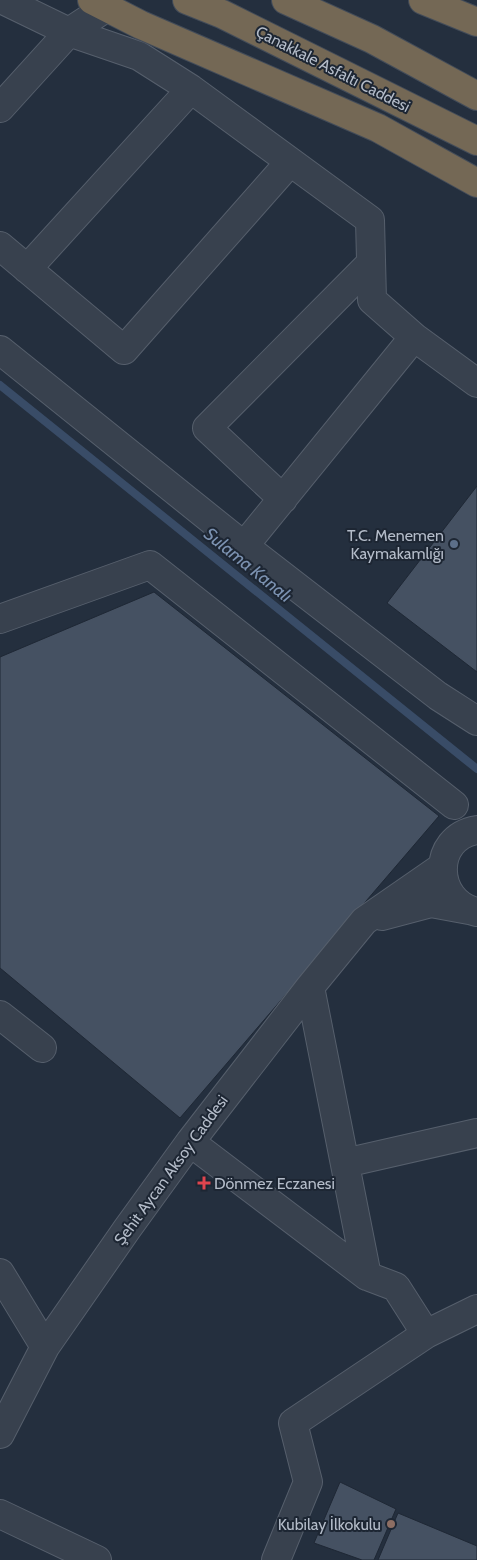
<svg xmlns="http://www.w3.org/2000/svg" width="477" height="1560" viewBox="0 0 477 1560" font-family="Cabin,sans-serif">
<rect width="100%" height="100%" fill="#242f3e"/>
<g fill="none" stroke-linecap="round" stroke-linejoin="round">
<path stroke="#394c67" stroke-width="8" d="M0 385 477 769"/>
</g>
<path fill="#455162" stroke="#1f2835" d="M477 486V672L387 603Z
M154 592 439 816 180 1118 0 968V657Z
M340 1482 396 1509 374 1560H362L314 1543Z
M398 1513 477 1546V1560H378Z"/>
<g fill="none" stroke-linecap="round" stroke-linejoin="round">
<defs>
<path id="minor" d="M3 0 69 32 139 56 191 89 370 220 372 300 414 337 477 383
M0 108 69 32 107 7
M0 246 124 350 290 162
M27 269 191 89
M0 350 244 546 438 696 477 721
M283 499 207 428 371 263
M244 546 414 337
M0 619 150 565 454 805
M477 830C431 837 432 902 477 912
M382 916 431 903 469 910
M310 987 367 1276
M0 1015 42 1048
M190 1142 367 1276 396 1287 426 1334
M345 1163 477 1133
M0 1273 45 1347
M0 1434 45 1347 127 1229 190 1142 310 987 364 921 442 867
M0 1514 97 1560
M276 1560 308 1482 293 1423 426 1334 477 1309"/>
<path id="highway" d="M92 0 141 25 378 128 477 183
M187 0 222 14 477 141
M286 0 372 39 477 96
M423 0 477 22"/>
</defs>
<use href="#minor" stroke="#565f6c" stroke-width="30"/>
<use href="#highway" stroke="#434c59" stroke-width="30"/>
<use href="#minor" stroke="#38414e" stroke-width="28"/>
<use href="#highway" stroke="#746855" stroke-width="28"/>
</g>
<circle fill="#5c6f8a" stroke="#1d2633" stroke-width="2" cx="454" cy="544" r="5"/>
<path fill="#e0444e" stroke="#1d2633" stroke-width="2" d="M201.5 1175.5h5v5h5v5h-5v5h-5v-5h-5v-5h5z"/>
<circle fill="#8d6e63" stroke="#1d2633" stroke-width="2" cx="391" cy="1524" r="5"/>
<g text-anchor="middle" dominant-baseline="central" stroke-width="4" stroke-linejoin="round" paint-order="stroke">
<g font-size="16" fill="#b4bcc9" stroke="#1d2633">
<text transform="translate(333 69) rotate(27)">Çanakkale Asfaltı Caddesi</text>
<text transform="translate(171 1170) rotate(-54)">Şehit Aycan Aksoy Caddesi</text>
</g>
<g font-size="16" fill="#b4bcc9" stroke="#1d2633" text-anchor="end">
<text x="444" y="535">T.C. Menemen<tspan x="444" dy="18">Kaymakamlığı</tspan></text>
<text x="214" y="1183" text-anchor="start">Dönmez Eczanesi</text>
<text x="381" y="1524">Kubilay İlkokulu</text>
</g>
<g font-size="18" font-style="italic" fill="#7c92b1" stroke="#1d2633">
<text transform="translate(248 565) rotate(39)">Sulama Kanalı</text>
</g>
</g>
</svg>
